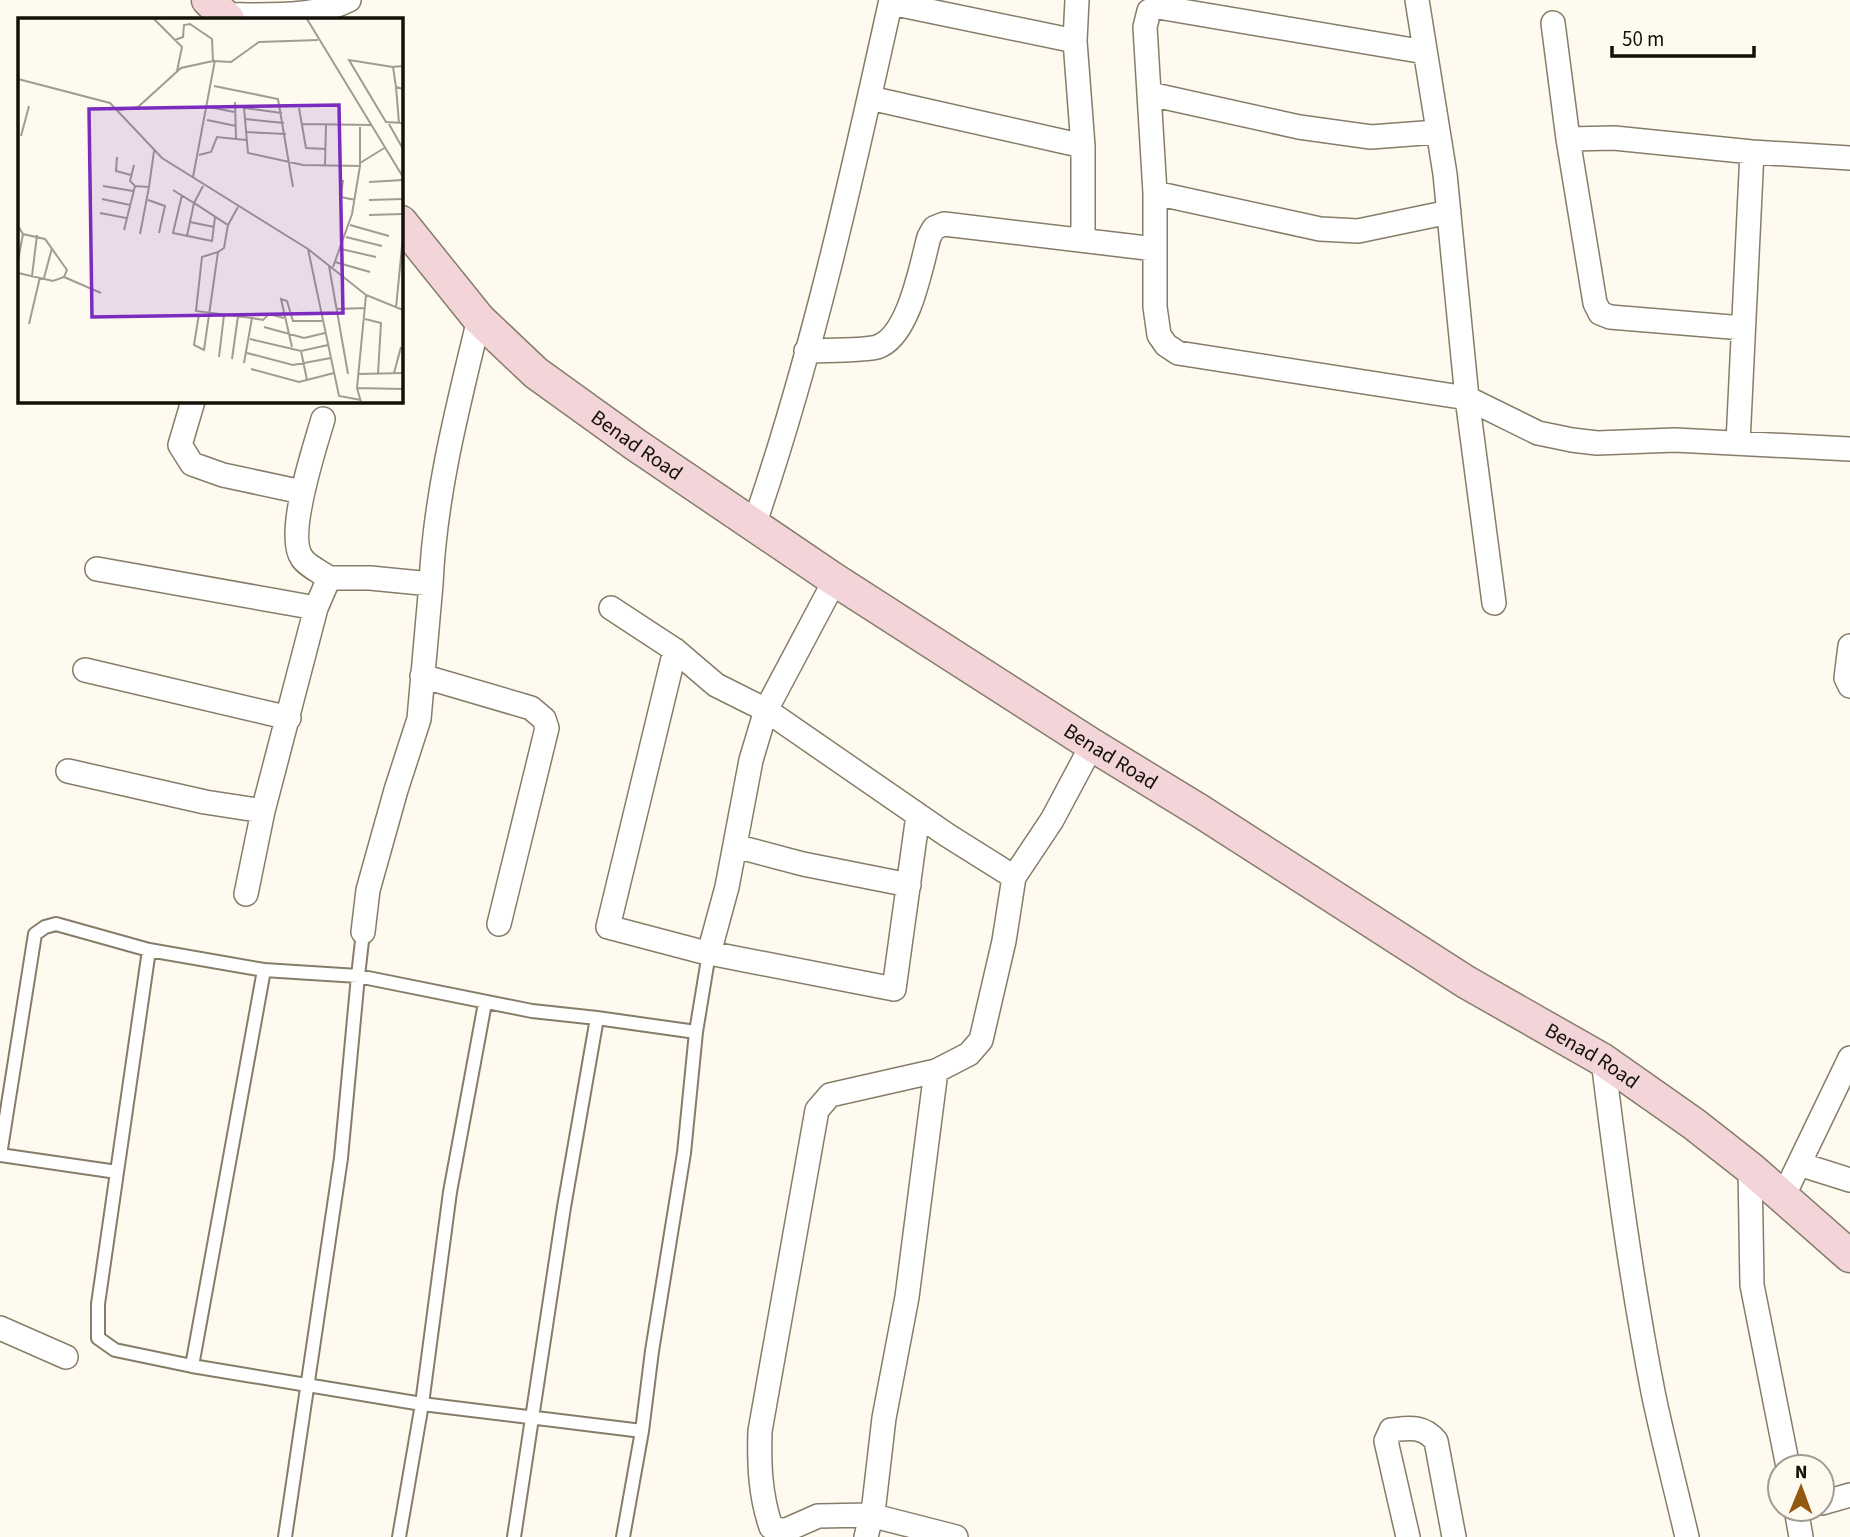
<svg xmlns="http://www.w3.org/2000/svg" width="1850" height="1537" viewBox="0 0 1850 1537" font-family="'Source Sans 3',sans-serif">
<rect width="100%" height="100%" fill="#fefaf0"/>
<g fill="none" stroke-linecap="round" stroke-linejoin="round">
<defs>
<path id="lane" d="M363 932 358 976 532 1011 597 1018 696 1032
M149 950 98 1304V1338L115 1350 192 1366 422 1404 642 1431
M117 1172 0 1155 35 934 45 927 56 924 149 950 264 970 358 976 341 1158 285 1537
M192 1366 264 970
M399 1537 422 1404 450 1192 485 1003
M514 1537 564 1207 597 1018
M623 1537 642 1431 652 1351 684 1153 696 1032 709 953"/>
<path id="street" d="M1077 0 1075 41 1083 146V240
M1417 0 1445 174 1467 398 1494 603
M891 3 1075 41
M224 15C265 14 312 19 349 0
M1553 23 1568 139 1595 303 1600 313 1610 317 1743 328
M1425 52 1158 7 1149 11 1145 27 1155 193V307L1159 335 1166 345 1178 353 1467 398 1538 433 1572 440 1597 443 1675 440 1850 449
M1150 94 1299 127 1371 137 1437 132
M870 98 1083 146
M1568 139 1614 138 1752 152 1850 158
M1155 193 1320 229 1358 231 1449 212
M806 351C823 350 863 351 877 347 909 337 921 266 929 237L934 228 944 224 1155 249
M193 401 180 445 192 464 223 475 302 492
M323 419C315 447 285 535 302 558 307 566 321 572 329 578
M1738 443 1752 152
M754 525C813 354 852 176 891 0
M97 569 316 608
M611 608 675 650 716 685 766 710 835 580
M1850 646 1846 678 1850 686
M675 650 608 927 699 951 894 989 918 815
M85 670 289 718
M422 676 531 708 544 719 547 728 499 924
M68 771 205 802 263 811
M735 846 803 864 909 885
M246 894 263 811 316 608 329 578H370L431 584C435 494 458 406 479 319
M363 932 368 890 396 790 419 719 431 584
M709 953 727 887 751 760 766 710 947 835 1014 877 1052 820 1092 745
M1603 1060C1617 1173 1632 1286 1654 1397 1664 1444 1676 1490 1687 1537
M936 1071 830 1095 817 1110 760 1431C759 1464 760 1495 771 1527L784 1531 818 1516 870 1515 956 1537
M1799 1164 1850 1180
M1750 1168 1752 1285 1788 1467
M1783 1197 1850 1058
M0 1328 66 1357
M1822 1503 1850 1495
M1796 1509 1801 1537
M866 1537 874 1504 884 1418 907 1297 936 1071 969 1054 981 1040 1004 941 1014 877
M1408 1537 1386 1441 1391 1430C1409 1428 1423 1425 1436 1441L1454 1537"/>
<g id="secondary">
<path d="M208 0 228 19"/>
<path id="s1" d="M401 222 479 319 536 373 636 445 835 580 1092 745 1200 811 1466 982 1603 1060 1694 1124 1750 1168 1850 1256"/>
</g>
</defs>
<use href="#lane" stroke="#857d67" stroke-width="16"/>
<use href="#street" stroke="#857d67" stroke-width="26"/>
<use href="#secondary" stroke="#857d67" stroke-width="35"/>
<use href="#lane" stroke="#fff" stroke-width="12"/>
<use href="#street" stroke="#fff" stroke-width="23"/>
<use href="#secondary" stroke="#f2d4d9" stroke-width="32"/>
</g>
<g text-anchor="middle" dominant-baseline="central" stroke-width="7" stroke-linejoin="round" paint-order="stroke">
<g font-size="21" fill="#131008" stroke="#fefaf0">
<text stroke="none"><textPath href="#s1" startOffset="327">Benad Road</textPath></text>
<text stroke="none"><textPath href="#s1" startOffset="894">Benad Road</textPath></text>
<text stroke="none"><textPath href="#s1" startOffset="1461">Benad Road</textPath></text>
</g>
</g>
<g transform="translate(18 18)">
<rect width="385" height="385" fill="#fefaf0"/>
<path fill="none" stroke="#a09c93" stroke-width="2" d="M136 1 164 29 159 53M289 1 385 159M157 22 165 19 166 7 172 6 194 21 195 43M385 48 375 49 378 69 385 71M375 49 331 42 368 104 385 105M0 61 92 85 144 140 290 231 348 277 385 292M196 68 260 81 275 169M378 69 381 105M217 84 218 121M191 89 216 94M281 90 288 130 308 131M101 92 120 89 163 50 195 43 213 44 241 24 300 22M264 95 226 90 230 135 285 147 342 148M227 101 266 105M189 102 218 108M284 106 354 107M371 106 385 131M228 114 268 116M3 118 11 88M181 137 193 134 199 119 228 122M99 139 98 153 113 157M342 145 368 129M116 147 112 163 117 168M307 147 308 107M175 159 197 42M325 162 323 179 337 182M351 164 385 162M85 168 115 173M155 172 176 185 185 168M164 177 155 215 194 223 197 199M84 181 112 187M130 182 147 188 141 215M351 182 385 181M82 195 108 200M351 197 385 196M172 204 196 209M332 207 371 218M0 208 5 216 27 221 49 252 46 259 35 263 0 255M106 212 117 168 131 169 136 133M122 216 131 169M169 218 176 185 210 207 220 189M328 219 364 228M290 231 321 378 343 382M323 231 358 239M200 234 184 239 178 293 234 300 226 345M0 243 5 216M317 244 352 254M311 248 330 356M315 249 334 196 342 148V109M14 258 19 217M46 259 83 275M26 260 34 230M378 290 385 218M318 291 347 290M181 296 176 327 186 332 200 234 206 230 210 207M234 300 245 302 251 296 266 300M347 301 363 305 360 356M11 306 22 259M246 309 286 320 307 315M232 321 283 333 310 327M274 329 263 281 269 283 275 303H304M283 333 289 362M229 335 275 347 313 340M201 339 206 297M214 341 220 298M233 351 281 364 316 355M376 355 383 329M341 356 385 355M339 370 385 371M343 384 339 370 348 277"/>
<path fill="#7b2cbf" fill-opacity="0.15" stroke="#7b2cbf" stroke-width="3.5" d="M321 87 325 295 74 299 71 91Z"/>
<rect width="385" height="385" fill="none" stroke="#131008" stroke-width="3.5"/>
</g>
<g transform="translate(1801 1488) rotate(1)"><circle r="33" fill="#fefaf0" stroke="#a09c93" stroke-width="2"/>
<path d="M0-5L12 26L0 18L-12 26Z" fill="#915a10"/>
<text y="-10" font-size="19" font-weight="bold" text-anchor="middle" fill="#131008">N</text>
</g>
<path d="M1612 46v10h142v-10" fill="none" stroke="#131008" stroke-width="3.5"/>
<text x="1622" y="46" font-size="21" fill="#131008" stroke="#fefaf0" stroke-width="5" paint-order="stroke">50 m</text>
</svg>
